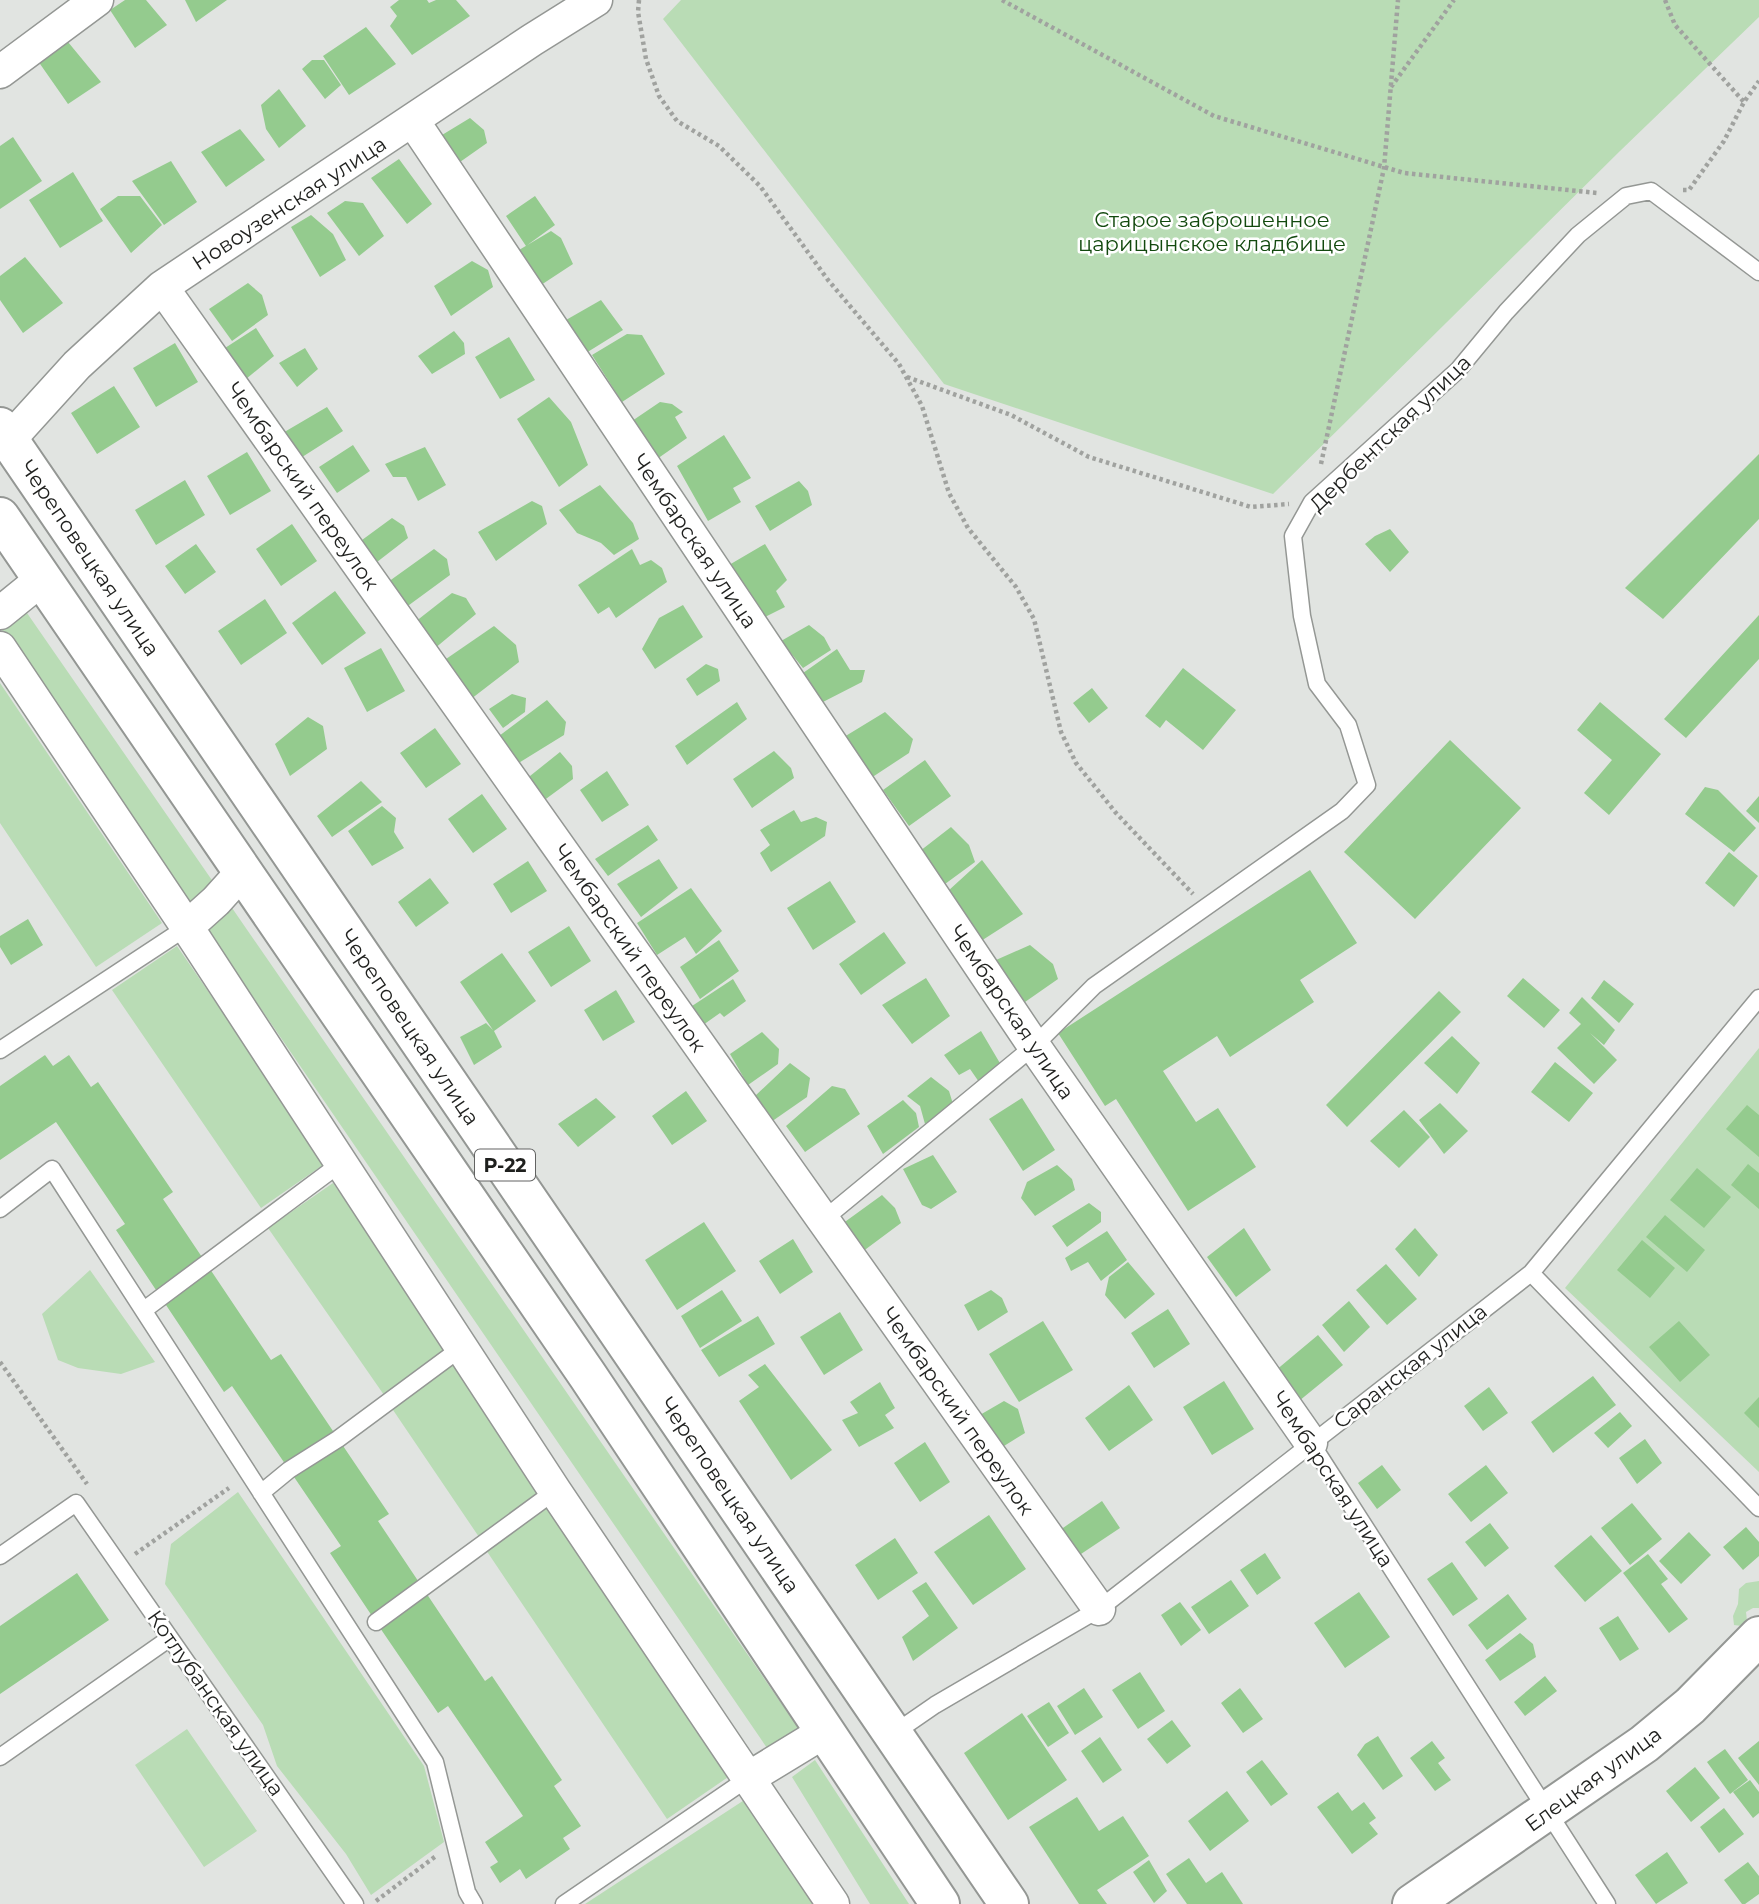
<svg xmlns="http://www.w3.org/2000/svg" width="1759" height="1904" viewBox="0 0 1759 1904" font-family="Montserrat,sans-serif">
<rect width="100%" height="100%" fill="#e1e4e1"/>
<path fill="#b9dcb5" d="M681 0H1759V17L1620 151 1273 494 944 384 663 19Z
M27 613 216 886 191 903 2 630Z
M0 683 162 923 96 967 0 823Z
M230 905 799 1729 767 1748 203 924Z
M177 946 326 1163 261 1208 112 990Z
M1759 1048V1472L1565 1288Z
M333 1183 449 1349 384 1395 268 1228Z
M90 1270 155 1362 121 1374 78 1368 58 1360 42 1314Z
M457 1362 545 1492 479 1537 391 1407Z
M238 1492 424 1766 444 1842 371 1895 346 1854 277 1766 263 1725 165 1584 171 1544Z
M553 1504 734 1773 667 1819 486 1550Z
M1759 1581V1608H1753L1746 1612 1747 1621 1742 1626 1734 1625 1733 1616 1738 1604 1739 1589 1746 1583Z
M187 1729 257 1831 204 1867 135 1765Z
M815 1760 909 1904H870L792 1777Z
M752 1795 829 1904H585Z"/>
<path fill="#94cb8e" d="M125 0H146L167 25 135 48 110 10Z
M185 0H227L196 22Z
M399 0H427L429 3 436 0H456L470 16 412 55 390 26 397 16 390 7Z
M366 27 396 64 349 95 323 56Z
M68 42 101 82 68 104 38 61Z
M312 60H324L341 85 325 99 302 69Z
M279 89 306 126 279 148 266 129 261 105Z
M470 118 484 130 487 143 460 162 442 135Z
M240 129 265 160 226 187 201 152Z
M13 137 42 181 0 209V146Z
M399 159 432 204 407 224 371 178Z
M171 161 197 202 164 225 132 181Z
M73 172 103 221 60 248 29 200Z
M118 196H140L162 225 131 253 100 209Z
M535 196 555 225 526 246 506 216Z
M345 201 363 203 384 236 359 256 327 213Z
M311 215 333 234 346 260 320 277 291 227Z
M551 231 561 238 573 264 541 285 519 250Z
M25 257 63 303 23 333 0 300V276Z
M472 261 488 270 493 287 451 316 434 286Z
M248 283 262 295 268 315 232 341 209 309Z
M601 300 623 330 586 353 566 320Z
M256 328 274 356 246 379 229 370 225 348Z
M454 331 464 343 465 354 432 374 418 356Z
M627 334 642 335 665 374 622 402 592 355Z
M509 337 535 380 500 399 475 357Z
M175 343 198 382 156 407 133 368Z
M305 348 318 369 297 387 279 363Z
M114 386 140 427 97 454 71 413Z
M549 397 571 422 588 465 559 487 517 419Z
M660 402 672 404 683 412 675 417 687 438 657 459 632 421Z
M327 407 343 431 299 459 281 434Z
M724 435 751 478 733 488 741 502 708 521 677 466Z
M353 445 370 471 337 493 319 467Z
M425 447 446 485 418 501 406 477H393L385 464Z
M247 452 271 491 230 515 207 476Z
M1759 454V519L1663 619 1625 588Z
M185 480 205 515 156 545 135 510Z
M799 481 808 491 812 505 770 531 755 506Z
M600 485 633 523 639 539 614 555 601 543 577 533 559 510Z
M532 501 542 506 547 524 496 561 478 532Z
M392 518 404 526 408 538 377 562 362 540Z
M292 524 317 561 281 586 256 549Z
M1390 529 1409 552 1390 572 1365 544 1375 536Z
M196 544 216 572 185 594 165 566Z
M765 544 787 580 776 591 785 607 763 618 729 565Z
M434 549 447 559 450 575 405 608 388 582Z
M632 549 640 565 651 560 662 568 667 582 616 618 609 607 598 614 578 585Z
M335 591 366 633 322 665 292 623Z
M452 593 466 598 476 614 434 649 415 622Z
M265 599 287 633 241 665 218 631Z
M683 605 703 637 655 669 642 649 659 618Z
M1759 615V659L1686 738 1664 719Z
M809 625 824 637 831 650 803 668 781 641Z
M494 626 516 645 519 662 471 699 453 674 446 659Z
M381 648 405 691 367 712 344 668Z
M837 649 850 670H865L862 682 821 703 803 673Z
M706 664 718 669 720 681 697 696 686 679Z
M1183 668 1236 710 1203 750 1166 720 1160 728 1145 716Z
M1092 688 1108 708 1089 723 1073 703Z
M512 694 526 698 525 712 503 728 489 709Z
M547 700 566 722 564 735 517 764 499 736Z
M737 702 747 719 687 765 675 746Z
M1600 702 1661 754 1609 815 1584 793 1612 760 1577 730Z
M885 712 913 739 909 753 871 778 844 737Z
M308 717 323 726 327 749 290 776 275 744Z
M435 728 461 764 426 788 400 753Z
M1450 740 1521 808 1415 919 1344 852Z
M774 751 791 768 794 778 752 808 733 779Z
M560 752 572 766 573 779 539 804 525 780Z
M925 760 951 796 909 826 883 790Z
M607 771 629 805 602 822 580 790Z
M361 781 382 802 332 837 317 816Z
M1705 787 1718 790 1756 828 1734 852 1685 814Z
M482 794 507 829 473 853 448 819Z
M1759 796V823L1746 811Z
M382 806 396 818 394 832 404 848 372 866 348 831Z
M794 810 801 822 816 817 827 822 825 836 771 872 760 853 770 845 760 830Z
M648 825 658 840 608 876 595 859Z
M951 827 969 845 975 862 945 884 920 851Z
M1729 852 1758 876 1734 907 1705 883Z
M659 859 678 888 641 917 617 884Z
M982 860 1023 914 981 941 948 891Z
M528 861 547 891 511 913 493 884Z
M1310 870 1357 943 1300 980 1314 1002 1230 1057 1217 1036 1163 1071 1196 1122 1218 1108 1256 1167 1188 1211 1116 1099 1105 1106 1058 1033Z
M430 878 449 903 416 927 398 902Z
M830 881 856 922 813 950 787 908Z
M691 888 722 931 696 954 685 937 657 955 637 923Z
M28 919 43 945 11 965 0 947V936Z
M569 926 591 961 551 987 528 952Z
M884 932 906 963 861 995 839 964Z
M719 940 739 971 700 999 680 967Z
M1030 945 1053 964 1058 979 1025 1002 996 960Z
M502 953 536 1001 494 1031 502 1047 474 1065 460 1037 486 1023 493 1030 460 982Z
M926 978 950 1016 912 1044 882 1005Z
M1523 978 1560 1010 1544 1028 1507 996Z
M733 979 746 1001 724 1017 720 1013 703 1025 692 1006Z
M1604 980 1634 1004 1619 1023 1591 998Z
M616 990 635 1022 603 1041 584 1010Z
M1439 991 1461 1012 1347 1127 1326 1105Z
M1582 997 1615 1030 1604 1045 1590 1033 1617 1060 1594 1084 1557 1048 1581 1024 1569 1013Z
M981 1031 1004 1070 979 1082 970 1069 959 1075 944 1055Z
M762 1032 779 1049 778 1064 748 1085 730 1054Z
M1452 1036 1480 1063 1457 1094 1424 1063Z
M45 1055 53 1066 69 1055 91 1087 98 1082 173 1192 163 1199 271 1360 281 1354 389 1514 378 1521 485 1681 492 1676 562 1780 554 1786 581 1826 563 1838 570 1849 526 1879 520 1869 500 1883 490 1867 498 1862 485 1842 523 1816 448 1706 438 1713 376 1622 330 1553 341 1546 232 1386 224 1392 116 1230 125 1224 56 1122 0 1160V1086Z
M1555 1062 1593 1093 1569 1122 1531 1092Z
M790 1063 810 1078 807 1097 771 1122 755 1096Z
M931 1077 949 1091 953 1104 925 1124 920 1106 907 1096Z
M832 1086 845 1089 860 1114 805 1152 786 1126Z
M686 1091 707 1121 672 1145 652 1116Z
M596 1098 616 1117 578 1147 558 1124Z
M1022 1098 1055 1150 1023 1171 989 1119Z
M903 1100 916 1113 919 1127 883 1154 867 1126Z
M1440 1103 1468 1131 1444 1154 1419 1120Z
M1747 1105 1759 1115V1157L1726 1129Z
M1404 1110 1430 1137 1399 1168 1370 1141Z
M933 1155 957 1192 931 1209 922 1205 903 1169Z
M1748 1164 1759 1173V1209L1731 1185Z
M1057 1165 1072 1179 1075 1190 1035 1216 1021 1198 1027 1182Z
M1697 1168 1731 1197 1704 1228 1670 1200Z
M882 1195 895 1208 901 1223 862 1252 842 1224Z
M1089 1203 1101 1212V1222L1067 1247 1052 1226Z
M1665 1215 1705 1250 1687 1272 1646 1237Z
M704 1222 736 1271 677 1310 645 1260Z
M1244 1228 1271 1270 1236 1297 1207 1257Z
M1415 1228 1438 1255 1419 1277 1395 1249Z
M1107 1231 1127 1260 1101 1281 1088 1262 1071 1271 1065 1258Z
M793 1239 813 1272 780 1294 759 1261Z
M1642 1240 1675 1268 1650 1298 1617 1270Z
M1128 1262 1155 1294 1125 1319 1105 1295 1109 1277Z
M1386 1264 1417 1299 1387 1325 1356 1290Z
M722 1290 742 1321 700 1348 681 1316Z
M991 1290 1002 1298 1008 1312 978 1331 964 1305Z
M1349 1301 1370 1327 1344 1352 1322 1325Z
M1168 1309 1190 1344 1154 1368 1131 1333Z
M840 1312 863 1350 824 1375 800 1337Z
M758 1316 775 1344 719 1377 701 1350Z
M1043 1321 1073 1370 1019 1402 989 1354Z
M1679 1321 1710 1355 1680 1382 1649 1347Z
M1318 1335 1343 1365 1299 1401 1275 1371Z
M765 1364 832 1450 791 1480 739 1401 759 1387 748 1375Z
M1593 1376 1616 1405 1553 1453 1531 1422Z
M1224 1381 1254 1429 1212 1455 1183 1407Z
M880 1382 895 1408 885 1415 894 1428 859 1447 842 1420 858 1413 850 1402Z
M1129 1385 1153 1420 1109 1451 1085 1418Z
M1489 1387 1508 1413 1483 1431 1464 1406Z
M1759 1397V1428L1744 1413Z
M1004 1401 1018 1409 1025 1433 996 1451 973 1419Z
M1620 1412 1632 1426 1608 1448 1594 1433Z
M1645 1439 1662 1463 1637 1484 1619 1458Z
M925 1442 950 1482 920 1502 894 1463Z
M1382 1465 1401 1490 1377 1509 1358 1483Z
M1486 1465 1508 1493 1471 1522 1448 1494Z
M1102 1501 1120 1528 1078 1556 1060 1530Z
M1632 1503 1662 1539 1630 1565 1601 1528Z
M989 1515 1026 1569 973 1605 934 1552Z
M1490 1523 1509 1548 1485 1567 1465 1542Z
M1746 1527 1759 1542V1556L1743 1570 1723 1547Z
M1689 1532 1711 1555 1681 1584 1659 1561Z
M1591 1535 1622 1571 1585 1602 1554 1566Z
M895 1538 918 1573 878 1600 855 1565Z
M1265 1553 1281 1578 1257 1595 1240 1570Z
M1648 1554 1668 1579 1661 1584 1688 1619 1669 1633 1623 1573Z
M1452 1562 1478 1599 1453 1616 1427 1579Z
M77 1573 109 1620 0 1694V1626Z
M1231 1580 1249 1606 1209 1634 1191 1607Z
M926 1582 958 1628 913 1661 902 1637 929 1616 912 1591Z
M1359 1592 1390 1637 1345 1668 1314 1623Z
M1508 1594 1527 1619 1487 1650 1468 1625Z
M1180 1602 1201 1630 1181 1646 1161 1615Z
M1618 1616 1639 1649 1620 1661 1599 1628Z
M1520 1633 1533 1644 1536 1657 1500 1681 1485 1660Z
M1140 1672 1165 1711 1138 1729 1112 1690Z
M1545 1676 1557 1691 1525 1716 1514 1702Z
M1084 1688 1103 1717 1075 1735 1057 1706Z
M1240 1688 1263 1719 1243 1733 1221 1703Z
M1049 1702 1069 1733 1048 1747 1027 1716Z
M1022 1713 1067 1780 1008 1820 964 1753Z
M1172 1720 1191 1746 1167 1764 1147 1739Z
M1378 1736 1403 1776 1383 1790 1357 1755 1365 1744Z
M1100 1737 1122 1770 1103 1783 1081 1751Z
M1432 1741 1445 1758 1438 1763 1451 1780 1435 1791 1410 1758Z
M1759 1741V1785L1738 1758Z
M1725 1749 1748 1780 1730 1794 1707 1762Z
M1262 1760 1288 1794 1271 1806 1246 1772Z
M1695 1767 1720 1798 1691 1822 1666 1791Z
M1750 1780 1759 1792V1813L1753 1818 1733 1792Z
M1227 1791 1249 1821 1210 1851 1188 1821Z
M1338 1792 1352 1811 1364 1802 1376 1818 1369 1823 1378 1834 1352 1854 1317 1807Z
M1077 1797 1099 1831 1123 1816 1149 1856 1097 1890 1107 1904H1079L1029 1827Z
M1724 1808 1744 1834 1719 1853 1700 1827Z
M1667 1852 1688 1883 1656 1904 1635 1875Z
M1189 1858 1206 1883 1222 1872 1243 1904H1187L1166 1874Z
M1149 1860 1167 1891 1154 1903 1133 1872Z
M1748 1862 1759 1876V1894L1745 1904H1742L1724 1880Z"/>
<g fill="none" stroke-linecap="round" stroke-linejoin="round">
<defs>
<path id="lane" d="M0 1050 187 927
M0 1209 52 1169 435 1762 467 1892 474 1904
M823 1220 1034 1046 1094 986 1342 811 1367 785 1348 725 1317 684 1302 616 1293 536 1312 502 1458 370 1506 312 1578 235 1626 196 1651 191 1759 272
M1531 1273 1759 1508
M144 1310 341 1163
M1311 1443 1607 1904
M261 1493 289 1470 338 1439 461 1348
M0 1556 76 1503 355 1904
M376 1622 555 1491
M893 1734 935 1705 1099 1609 1531 1273 1759 998
M0 1757 170 1638
M564 1904 747 1779"/>
<path id="street" d="M0 72 97 0
M413 121 1034 1046 1311 1443
M162 287 1099 1609
M9 440 77 365 162 287 532 40 596 0
M0 613 42 579
M0 648 187 927 555 1491 833 1904
M187 927 216 901 243 871
M747 1779 824 1732"/>
<path id="secondary" d="M1412 1904 1644 1744 1690 1706 1759 1636"/>
<path id="highway" d="M0 427 1009 1904
M0 517 588 1376 940 1904"/>
</defs>
<use href="#lane" stroke="#949794" stroke-width="19"/>
<use href="#street" stroke="#949794" stroke-width="35"/>
<use href="#secondary" stroke="#949794" stroke-width="42"/>
<use href="#highway" stroke="#949794" stroke-width="42"/>
<path stroke="#a0a29f" stroke-width="4.5" stroke-dasharray="3.5 3.5" stroke-linecap="butt" d="M639 0 638 12 646 59 659 96 677 121 719 146 760 186 828 280 899 364 922 406 949 493 968 528 1016 587 1034 619 1061 732 1076 763 1116 813 1193 894
M1002 0 1214 116 1404 173 1597 193
M1665 0 1675 25 1744 102
M1391 87 1454 0
M1683 190H1689L1724 141 1744 102 1759 81
M907 377 1011 415 1089 457 1251 507 1289 504
M1321 464 1384 168 1398 0
M0 1362 87 1484
M135 1554 229 1488
M376 1901 436 1856"/>
<use href="#lane" stroke="#fff" stroke-width="16"/>
<use href="#street" stroke="#fff" stroke-width="32"/>
<use href="#secondary" stroke="#fff" stroke-width="38"/>
<use href="#highway" stroke="#fff" stroke-width="38"/>
</g>
<g text-anchor="middle" dominant-baseline="central" stroke-width="5" stroke-linejoin="round" paint-order="stroke">
<rect fill="#fff" stroke="#626362" stroke-width="2" x="475" y="1149.5" width="60" height="31" rx="5"/>
<g font-size="19" font-weight="bold" fill="#1f201e">
<text x="505" y="1165">Р-22</text>
</g>
<g font-size="21" fill="#1f201e" stroke="#fff">
<text transform="translate(289 203) rotate(-33)">Новоузенская улица</text>
<text transform="translate(1390 433) rotate(-44)">Дербентская улица</text>
<text transform="translate(303 486) rotate(55)">Чембарский переулок</text>
<text transform="translate(695 541) rotate(56)">Чембарская улица</text>
<text transform="translate(90 558) rotate(56)">Череповецкая улица</text>
<text transform="translate(630 948) rotate(55)">Чембарский переулок</text>
<text transform="translate(1012 1012) rotate(56)">Чембарская улица</text>
<text transform="translate(410 1027) rotate(56)">Череповецкая улица</text>
<text transform="translate(1410 1366) rotate(-38)">Саранская улица</text>
<text transform="translate(958 1411) rotate(55)">Чембарский переулок</text>
<text transform="translate(1333 1479) rotate(57)">Чембарская улица</text>
<text transform="translate(730 1495) rotate(56)">Череповецкая улица</text>
<text transform="translate(216 1703) rotate(55)">Котлубанская улица</text>
<text transform="translate(1593 1779) rotate(-36)">Елецкая улица</text>
</g>
<g font-size="21" fill="#12490e" stroke="#fff">
<text x="1212" y="219">Старое заброшенное<tspan x="1212" dy="24">царицынское кладбище</tspan></text>
</g>
</g>
</svg>
